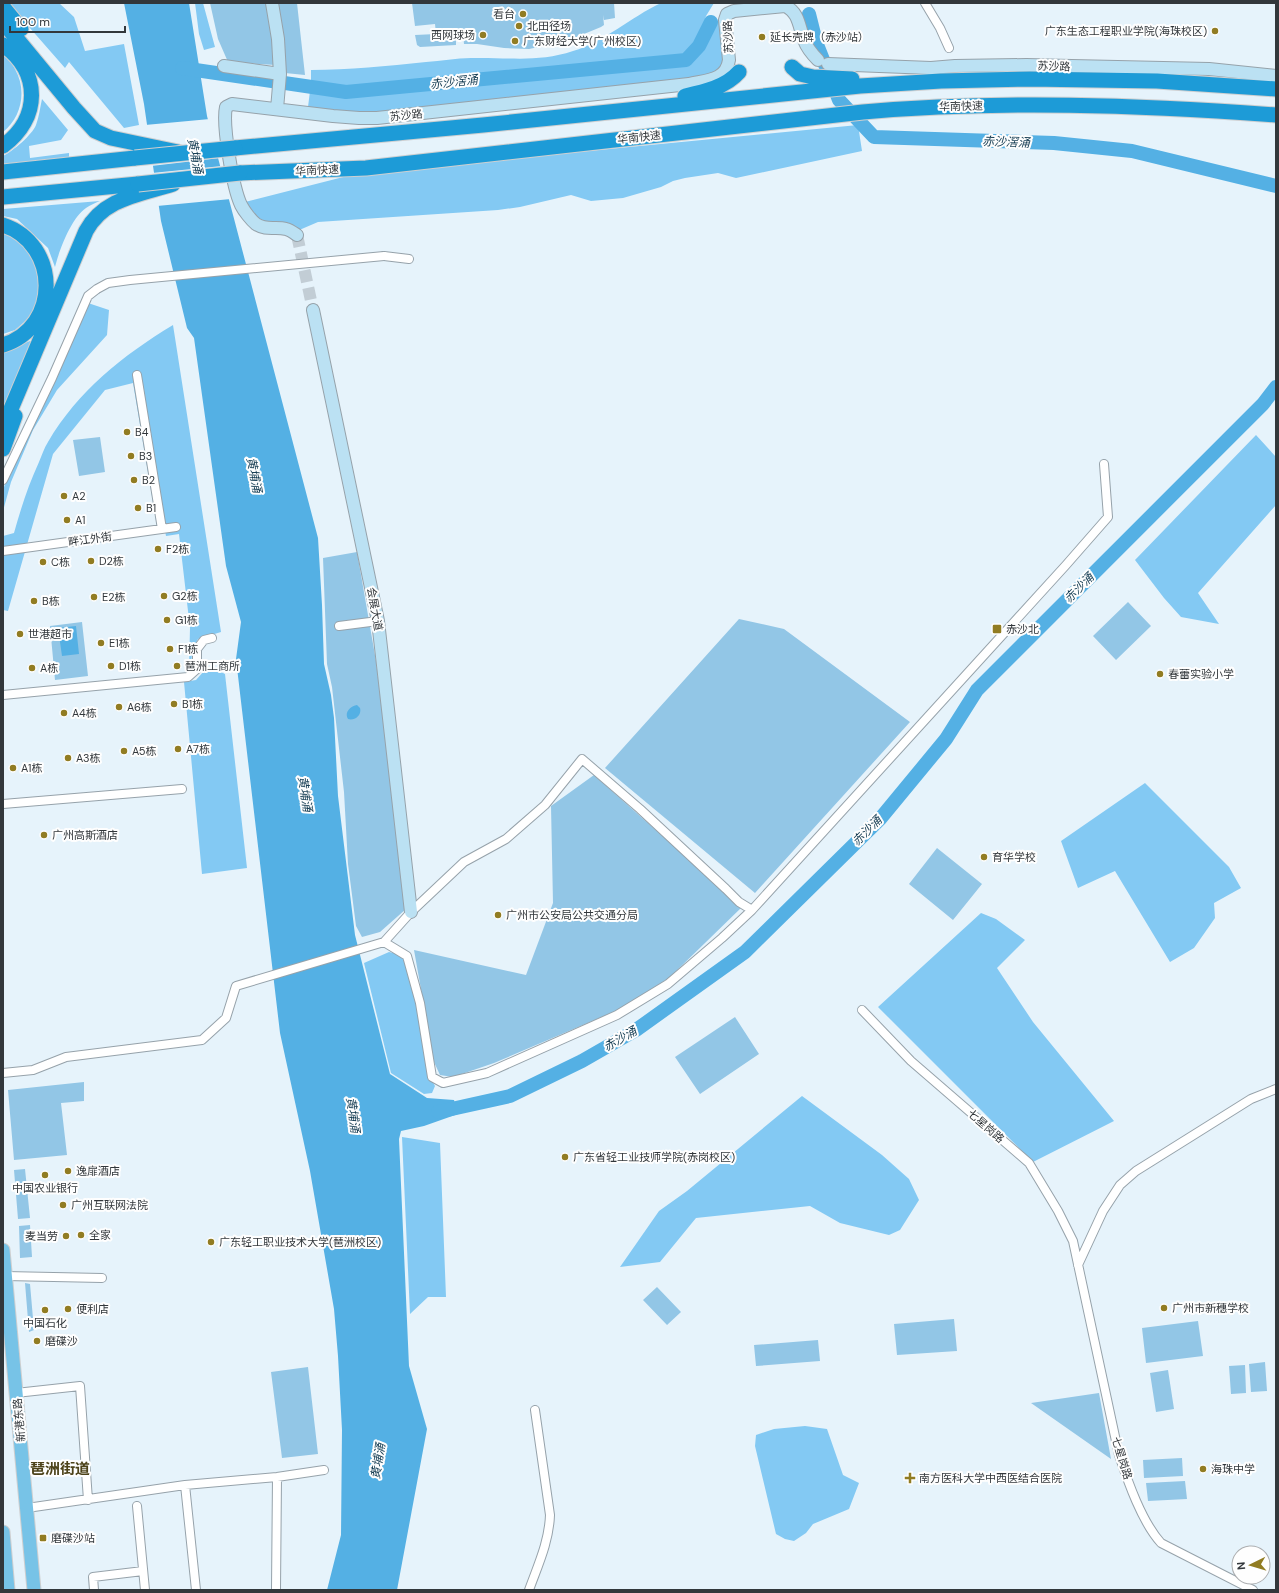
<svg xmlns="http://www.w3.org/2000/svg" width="1279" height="1593" viewBox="0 0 1279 1593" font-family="'DM Sans','Noto Sans SC',sans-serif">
<rect width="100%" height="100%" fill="#e6f3fb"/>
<path fill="#92c6e6" d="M210 3H266L273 35 276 65 228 62 218 39Z
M273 3H297L305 75 285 73Z
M412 3H614L615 18 604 20 603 15 604 25 601 27 567 41 529 49 504 48 477 44H464L463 35 456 36V45L420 47 417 45 415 35 436 34 435 24 415 26Z
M100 437 105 472 79 476 73 440Z
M357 552 376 661 406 909 380 932 362 937 356 926 348 864 344 792 332 687 327 664 323 558Z
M1128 602 1151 626 1116 660 1093 636Z
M739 619 784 629 910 722 755 893 605 768Z
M82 622 88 676 55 680 50 626Z
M594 775 742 907 669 978 618 1010 494 1063 453 1077 440 1075 434 1062 414 950 526 975 553 903 551 806Z
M937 848 982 884 953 920 909 884Z
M735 1017 759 1054 700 1094 675 1057Z
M84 1082V1101L61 1103 67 1155 14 1160 8 1090Z
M25 1169 30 1218 18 1219 14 1170Z
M30 1225 32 1257 20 1258 19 1226Z
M25 1283 30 1284 34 1330 29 1332Z
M657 1287 681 1312 667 1325 643 1300Z
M954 1319 957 1351 897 1355 894 1324Z
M1198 1321 1203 1356 1146 1363 1142 1328Z
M818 1340 820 1361 756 1366 754 1345Z
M1265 1362 1267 1391 1251 1392 1249 1364Z
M1245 1365 1246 1393 1231 1394 1229 1366Z
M308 1367 318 1454 282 1458 271 1372Z
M1168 1370 1174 1409 1156 1412 1150 1373Z
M1099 1393 1111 1459 1031 1403Z
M1182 1458 1183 1476 1144 1478 1143 1460Z
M1185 1481 1187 1499 1148 1501 1146 1483Z"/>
<path fill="#83c9f3" d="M8 3H59L74 17 85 51 124 44 139 125 124 128 69 62 65 68Z
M195 3H203L215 47 204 50 199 34Z
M661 3H714L706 16 701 35 694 46 685 55 347 87 311 83V70C349 70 387 66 426 62 441 61 456 58 471 58 508 57 537 63 573 51 604 42 631 17 661 3Z
M721 19 725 62 718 73 688 81 359 115 308 107 310 91 343 95 366 96 679 66C695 60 704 53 710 37 714 30 715 24 721 19Z
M3 54C7 59 13 64 15 69 27 90 22 117 3 132Z
M42 99 68 130 61 140 29 146 30 158 69 153V157L3 165V156C13 151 32 135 36 125 39 117 40 108 42 99Z
M858 125 862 151 736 178 718 173 685 178 673 181 661 187 623 198 591 201 571 195 520 207 498 210 318 222 297 231 260 224 245 202 359 173Z
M100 201C95 203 90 205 86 208 71 218 59 251 55 267L48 248 17 219 3 216V209Z
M3 232 18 238 31 252 41 281 39 297 30 317 15 330 3 334Z
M88 303 109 310 107 335 57 390 33 430 11 482 3 511V490L10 470Z
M173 325 221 632 198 639 192 651 191 668H189L190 628 179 534 166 536 164 525 157 526 133 383 105 390 53 454 8 611 3 610V536L14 533C21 508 28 486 39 462 42 455 44 448 48 442 78 391 122 356 173 325Z
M30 341 35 346 3 411V351Z
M1256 435 1276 457V505L1198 593 1219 624 1181 617 1164 598 1135 560Z
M204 671H219L225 674 247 868 202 874 184 682 196 680Z
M1145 783 1229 867 1241 888 1214 903 1215 918 1194 948 1170 962 1115 871 1078 888 1061 841Z
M981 913 996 919 1025 940 997 968 1033 1022 1114 1121 1033 1162 878 1007Z
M389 952 406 956 418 1002 429 1075 435 1086 432 1093 424 1094 391 1073 364 963Z
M802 1096 882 1155 909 1179 919 1200 900 1230 889 1235 840 1223 810 1206 696 1218 660 1262 620 1267 659 1211 687 1191Z
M402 1137 440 1143 446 1297H428L410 1314Z
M805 1426 827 1429 843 1475 859 1483 849 1509 813 1524 806 1533 794 1541 785 1539 776 1534 755 1446 756 1435 774 1429Z"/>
<path fill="#54b0e4" d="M124 3H189L207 116 318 538 322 605 324 664 331 695 334 718 338 796 355 935 390 1074 427 1098 454 1100 458 1114 424 1126 401 1131 399 1139 409 1366 427 1429 397 1590H327L341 1535 342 1430 338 1356 334 1309 310 1171 280 1033 236 659 241 622 226 566 194 338 187 328 161 221 144 104Z
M76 626 79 654 62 656 58 628Z
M357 705 360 708C362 715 355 721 348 719 344 713 350 706 357 705Z"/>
<path fill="#e6f3fb" d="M210 119 220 158 151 166 145 125Z
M222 166 231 199 157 206 152 173Z"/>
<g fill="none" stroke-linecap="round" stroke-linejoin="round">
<path stroke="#54b0e4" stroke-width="14" d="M809 14 816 42 839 100 874 137 1054 143 1132 151 1276 186
M182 68 346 92 686 60 699 46 711 22
M438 1112 510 1096 582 1061 636 1030 745 952 880 819 946 739 977 690 1263 404 1276 387"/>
<path stroke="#c2cdd5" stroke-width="12" stroke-dasharray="12 6" stroke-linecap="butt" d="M297 235 313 310"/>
<defs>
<path id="street" d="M925 3 940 28 949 48
M384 256 409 259
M137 375 162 529
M3 480 52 378 88 296 97 289
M3 551 176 527
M339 626 378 621
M3 695 188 677 197 669V649L204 640 212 638
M3 804 182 789
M384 942 407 956 420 1003 432 1077 443 1083 487 1073 617 1015 668 984 722 938 752 910 1066 565 1108 517 1104 464
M862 1010 911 1061 1029 1163 1058 1211 1073 1241 1119 1455C1128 1482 1142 1522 1161 1543L1253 1590
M3 1073 33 1070 66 1057 202 1040 226 1018 236 986 384 942 411 912 464 862 506 839 545 805 582 759 640 809 726 889 739 902 752 910
M1078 1265 1103 1211 1120 1185 1136 1171 1251 1099 1276 1089
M5 1276 102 1278
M16 1393 80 1386 88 1500
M185 1485 196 1590
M137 1506 145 1590
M27 1508 185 1485 277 1477 324 1470
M94 1590 93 1577 143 1571
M276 1590 277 1477
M529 1590C538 1565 549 1542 550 1515L535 1410"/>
<path id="secondary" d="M828 64 931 68 955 66 1026 65 1209 69 1276 76
M224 66 280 74 278 39 272 3
M277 109 280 74
M297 235C294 233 290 230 286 229 276 226 266 231 256 224 251 220 244 211 241 205 233 188 222 125 226 107L232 104 333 116 359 118H377L689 84C706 80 726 81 729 60L725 20 727 14 734 11 785 6C799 12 799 27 804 40 807 48 812 54 818 60
M313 310 378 621 411 912"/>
<path id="primary" d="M3 1250 34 1590
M3 1532 8 1590"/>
<path id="highway" d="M3 7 21 29
M3 22 74 108 95 131 111 138 178 152
M3 45C41 72 41 118 3 146
M792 67 800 74 813 77 852 79
M685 96C704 92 726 87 739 72
M235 148 483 125 860 86 941 81 1030 79 1157 81 1276 89
M3 172 135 158
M240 173 366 168 863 112C1000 100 1139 105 1276 115
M3 197 138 184
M3 225C60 244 61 327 3 345
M3 425 8 416 86 231C104 198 139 195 173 184
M3 449 15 416"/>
</defs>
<use href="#street" stroke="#96a2aa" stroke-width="10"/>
<use href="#secondary" stroke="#96a2aa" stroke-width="14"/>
<use href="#primary" stroke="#cecfd0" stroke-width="15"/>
<use href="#highway" stroke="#cecfd0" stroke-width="17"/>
<use href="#street" stroke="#fff" stroke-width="8"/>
<use href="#secondary" stroke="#bbe1f3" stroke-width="12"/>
<use href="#primary" stroke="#77c3e7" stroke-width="13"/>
<use href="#highway" stroke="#1d9bd7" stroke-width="15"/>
<defs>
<path id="street-bridge" d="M97 289 108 283 130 280 384 256"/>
<path id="highway-bridge" d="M135 158 235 148
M138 184 240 173"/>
</defs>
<use href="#street-bridge" stroke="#96a2aa" stroke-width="10" stroke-linecap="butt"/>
<use href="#highway-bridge" stroke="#cecfd0" stroke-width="17" stroke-linecap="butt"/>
<use href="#street-bridge" stroke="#fff" stroke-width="8"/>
<use href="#highway-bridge" stroke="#1d9bd7" stroke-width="15"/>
</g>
<g fill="#917c22" stroke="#fefefe" stroke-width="1.5">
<circle cx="523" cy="14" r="4"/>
<circle cx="519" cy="26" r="4"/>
<circle cx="1215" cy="31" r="4"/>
<circle cx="483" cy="35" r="4"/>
<circle cx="762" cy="37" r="4"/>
<circle cx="515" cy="41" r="4"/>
<circle cx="127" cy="432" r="4"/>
<circle cx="131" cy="456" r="4"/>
<circle cx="134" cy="480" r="4"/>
<circle cx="64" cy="496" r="4"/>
<circle cx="138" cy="508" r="4"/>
<circle cx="67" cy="520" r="4"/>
<circle cx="158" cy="549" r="4"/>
<circle cx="91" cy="561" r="4"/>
<circle cx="43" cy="562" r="4"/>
<circle cx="164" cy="596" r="4"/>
<circle cx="94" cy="597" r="4"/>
<circle cx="34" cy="601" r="4"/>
<circle cx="167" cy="620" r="4"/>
<rect x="992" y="624" width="10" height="10" rx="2"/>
<circle cx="20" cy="634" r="4"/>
<circle cx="101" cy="643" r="4"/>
<circle cx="170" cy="649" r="4"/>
<circle cx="111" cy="666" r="4"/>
<circle cx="177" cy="666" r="4"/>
<circle cx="32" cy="668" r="4"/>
<circle cx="1160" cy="674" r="4"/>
<circle cx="174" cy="704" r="4"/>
<circle cx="119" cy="707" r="4"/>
<circle cx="64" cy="713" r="4"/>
<circle cx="178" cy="749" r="4"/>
<circle cx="124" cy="751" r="4"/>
<circle cx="68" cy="758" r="4"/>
<circle cx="13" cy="768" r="4"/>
<circle cx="44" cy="835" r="4"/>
<circle cx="984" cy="857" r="4"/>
<circle cx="498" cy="915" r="4"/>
<circle cx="565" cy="1157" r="4"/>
<circle cx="68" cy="1171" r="4"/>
<circle cx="45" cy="1175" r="4"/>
<circle cx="63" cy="1205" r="4"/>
<circle cx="81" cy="1235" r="4"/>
<circle cx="66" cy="1236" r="4"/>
<circle cx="211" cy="1242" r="4"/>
<circle cx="1164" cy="1308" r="4"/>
<circle cx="68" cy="1309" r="4"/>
<circle cx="45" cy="1310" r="4"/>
<circle cx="37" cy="1341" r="4"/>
<circle cx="1203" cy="1469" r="4"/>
<path d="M908 1472h4v4h4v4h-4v4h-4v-4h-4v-4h4z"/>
<rect x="39" y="1534" width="8" height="8" rx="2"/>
</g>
<g text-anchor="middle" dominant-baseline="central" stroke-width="4" stroke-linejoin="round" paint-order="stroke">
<g font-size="11" fill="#32373b" stroke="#fefefe" text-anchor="start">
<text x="515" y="14" text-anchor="end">看台</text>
<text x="527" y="26">北田径场</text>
<text x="1207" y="31" text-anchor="end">广东生态工程职业学院(海珠校区)</text>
<text x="475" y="35" text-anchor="end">西网球场</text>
<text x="770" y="37">延长壳牌（赤沙站）</text>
<text x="523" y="41">广东财经大学(广州校区)</text>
<text x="135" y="432">B4</text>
<text x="139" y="456">B3</text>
<text x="142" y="480">B2</text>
<text x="72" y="496">A2</text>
<text x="146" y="508">B1</text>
<text x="75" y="520">A1</text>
<text x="166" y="549">F2栋</text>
<text x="99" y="561">D2栋</text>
<text x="51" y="562">C栋</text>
<text x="172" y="596">G2栋</text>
<text x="102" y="597">E2栋</text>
<text x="42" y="601">B栋</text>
<text x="175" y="620">G1栋</text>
<text x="1006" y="629">赤沙北</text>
<text x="28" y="634">世港超市</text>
<text x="109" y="643">E1栋</text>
<text x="178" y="649">F1栋</text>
<text x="119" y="666">D1栋</text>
<text x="185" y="666">琶洲工商所</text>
<text x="40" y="668">A栋</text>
<text x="1168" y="674">春蕾实验小学</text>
<text x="182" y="704">B1栋</text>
<text x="127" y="707">A6栋</text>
<text x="72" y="713">A4栋</text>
<text x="186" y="749">A7栋</text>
<text x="132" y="751">A5栋</text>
<text x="76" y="758">A3栋</text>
<text x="21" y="768">A1栋</text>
<text x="52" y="835">广州高斯酒店</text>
<text x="992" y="857">育华学校</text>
<text x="506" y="915">广州市公安局公共交通分局</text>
<text x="573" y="1157">广东省轻工业技师学院(赤岗校区)</text>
<text x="76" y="1171">逸扉酒店</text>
<text x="45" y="1188" text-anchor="middle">中国农业银行</text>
<text x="71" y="1205">广州互联网法院</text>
<text x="89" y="1235">全家</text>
<text x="58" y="1236" text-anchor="end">麦当劳</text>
<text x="219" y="1242">广东轻工职业技术大学(琶洲校区)</text>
<text x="1172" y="1308">广州市新穗学校</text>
<text x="76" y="1309">便利店</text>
<text x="45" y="1323" text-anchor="middle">中国石化</text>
<text x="45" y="1341">磨碟沙</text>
<text x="1211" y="1469">海珠中学</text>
<text x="919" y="1478">南方医科大学中西医结合医院</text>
<text x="51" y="1538">磨碟沙站</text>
</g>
<g font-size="11" fill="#32373b" stroke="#fefefe">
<text transform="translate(728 37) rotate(-93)">苏沙路</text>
<text transform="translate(1054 66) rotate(2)">苏沙路</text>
<text transform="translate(961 106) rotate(-1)">华南快速</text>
<text transform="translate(406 115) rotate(-6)">苏沙路</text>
<text transform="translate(639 137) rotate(-6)">华南快速</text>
<text transform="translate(317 170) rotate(-3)">华南快速</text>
<text transform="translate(90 539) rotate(-8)">畔江外街</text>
<text transform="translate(375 609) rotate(80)">会展大道</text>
<text transform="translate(986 1126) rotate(41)">七星岗路</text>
<text transform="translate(19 1420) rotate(-95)">新港东路</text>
<text transform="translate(1122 1458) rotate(73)">七星岗路</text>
</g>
<g font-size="12" font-style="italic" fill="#173e54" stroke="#fefefe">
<text transform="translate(454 82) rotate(-6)">赤沙滘涌</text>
<text transform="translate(1006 142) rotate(2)">赤沙滘涌</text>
<text transform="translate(195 156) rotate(79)">黄埔涌</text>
<text transform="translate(254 475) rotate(79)">黄埔涌</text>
<text transform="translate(1079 588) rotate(-45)">赤沙涌</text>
<text transform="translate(305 794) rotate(81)">黄埔涌</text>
<text transform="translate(867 831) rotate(-45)">赤沙涌</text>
<text transform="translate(620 1039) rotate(-30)">赤沙涌</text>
<text transform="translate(353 1115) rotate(82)">黄埔涌</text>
<text transform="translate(378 1461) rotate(-81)">黄埔涌</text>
</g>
<g font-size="15" font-weight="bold" fill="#4c4219" stroke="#fefefe">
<text x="60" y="1469">琶洲街道</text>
</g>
</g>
<rect width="1279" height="1593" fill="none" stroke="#32373b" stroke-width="8"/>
<g transform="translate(1251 1565) rotate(265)"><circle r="19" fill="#fefefe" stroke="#acaeb0"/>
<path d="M0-3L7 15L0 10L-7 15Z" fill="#917c22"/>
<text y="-6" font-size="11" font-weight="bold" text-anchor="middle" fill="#32373b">N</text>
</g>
<path d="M10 26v6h115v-6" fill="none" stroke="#32373b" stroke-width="2"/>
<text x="16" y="26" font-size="12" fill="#32373b" stroke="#fefefe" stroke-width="3" paint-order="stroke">100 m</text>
</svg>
